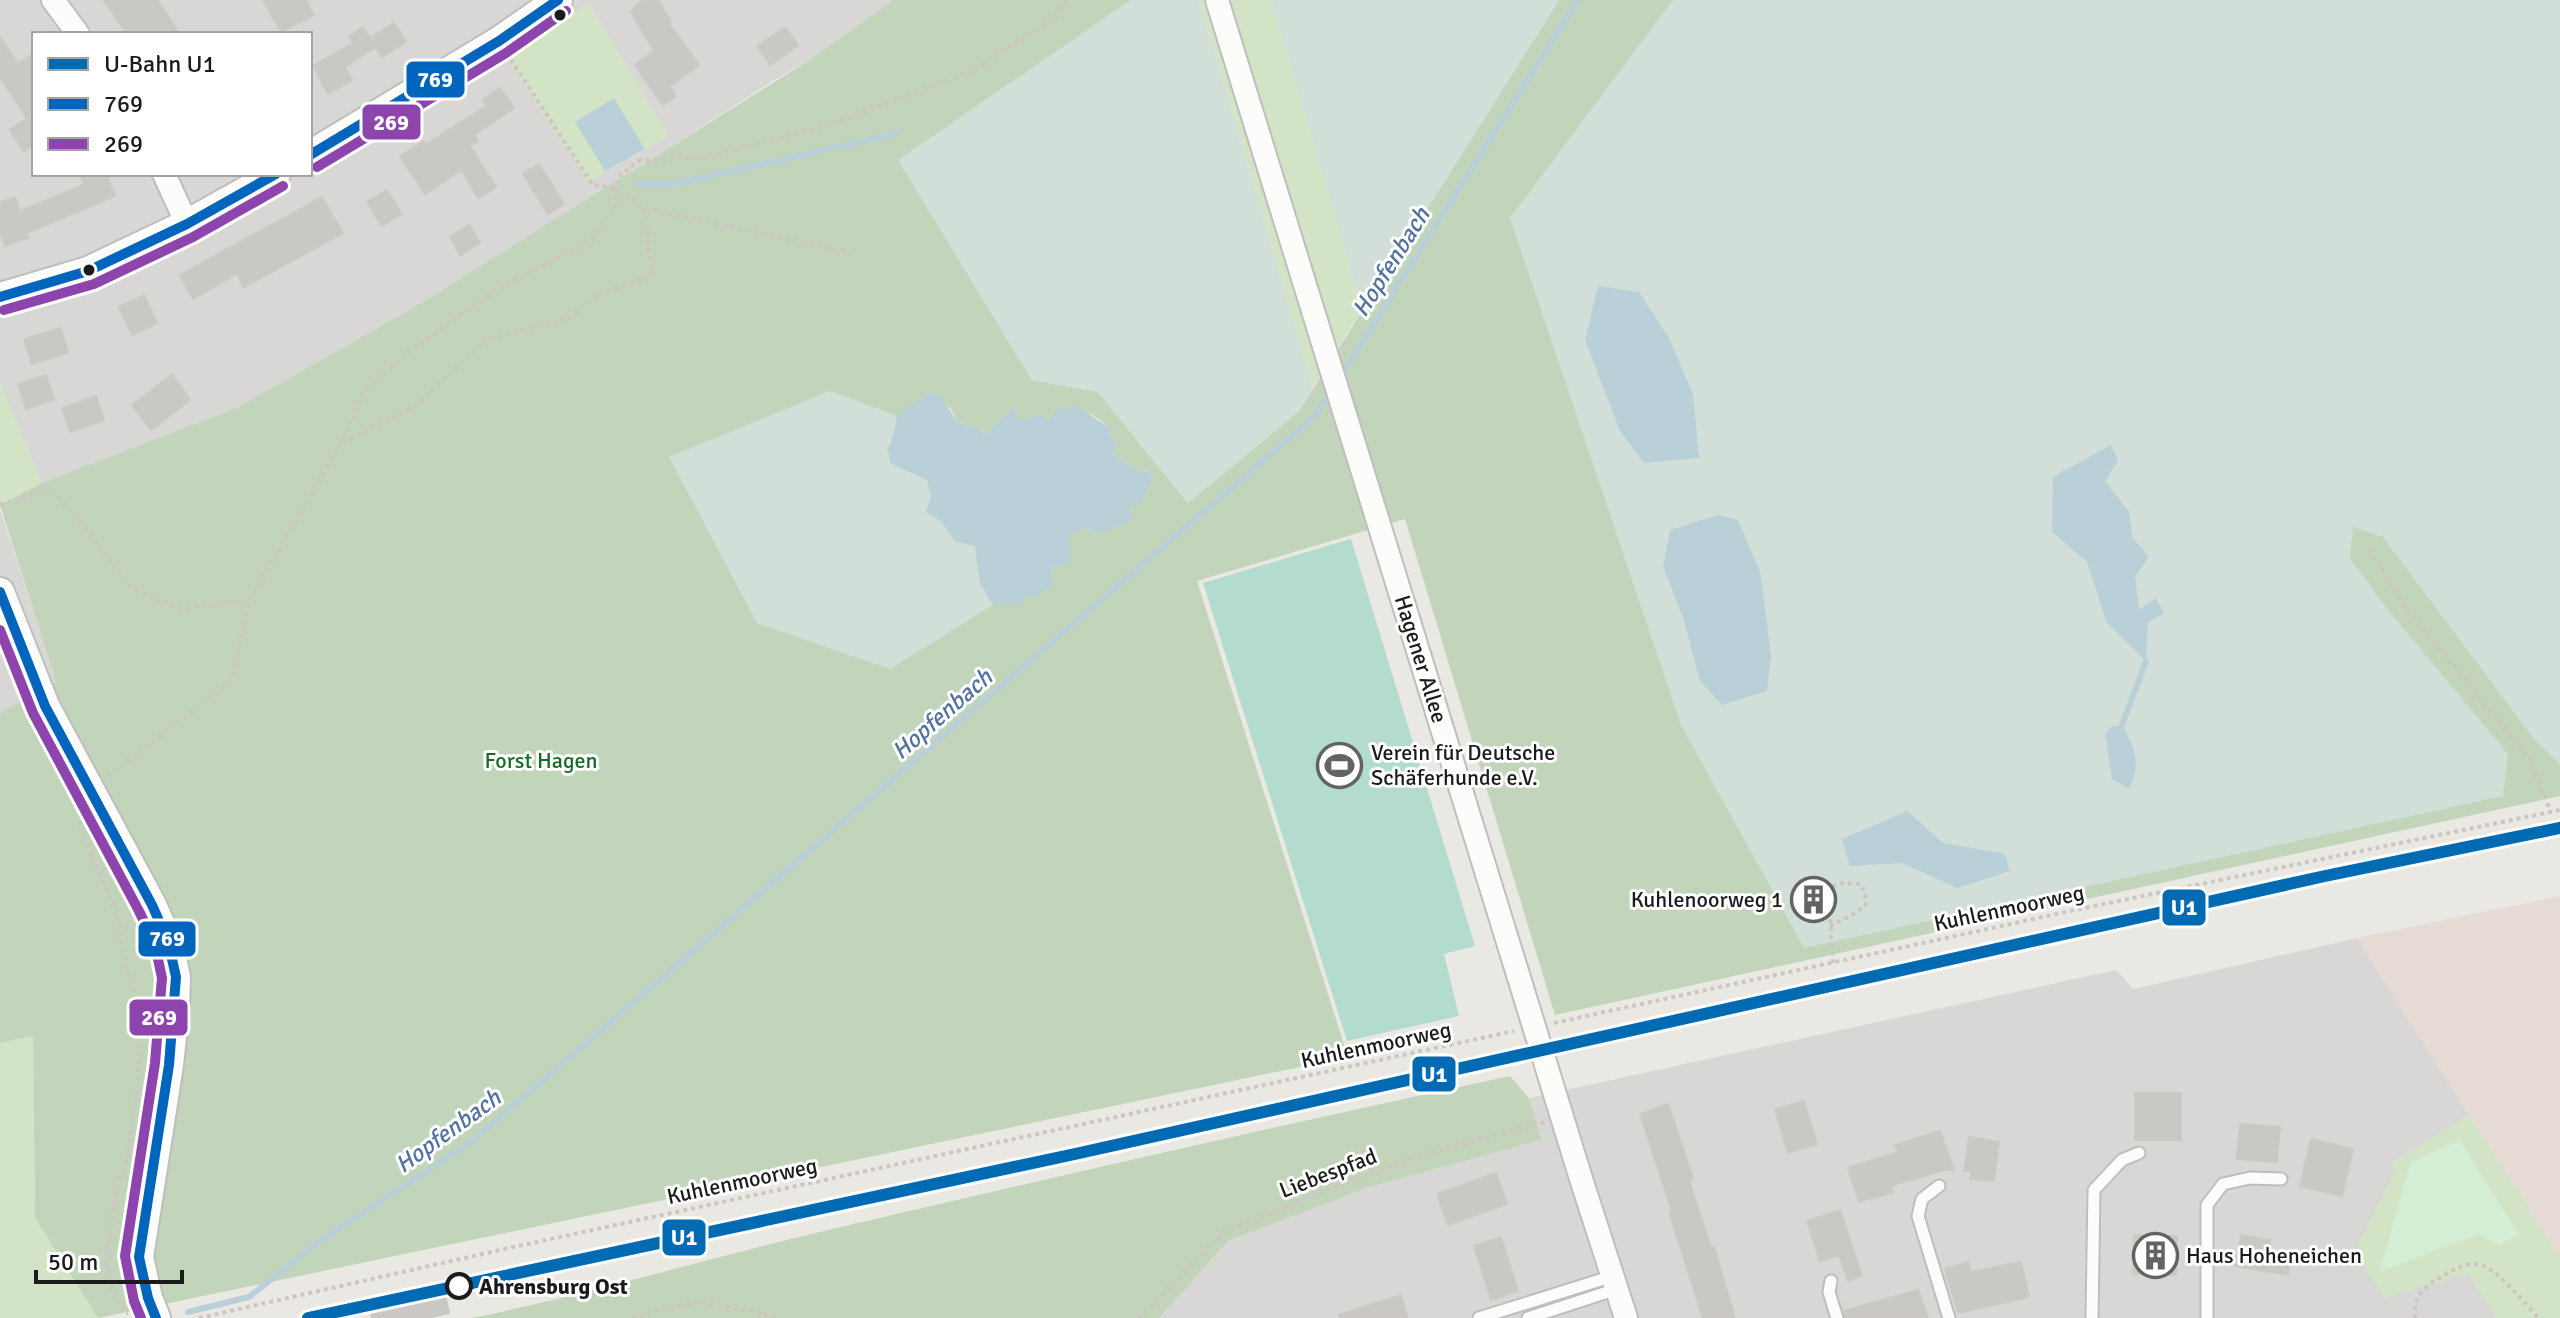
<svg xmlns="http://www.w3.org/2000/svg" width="2560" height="1318" viewBox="0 0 2560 1318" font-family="Signika,sans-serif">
<rect width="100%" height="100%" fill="#e9e8e3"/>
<path fill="#d8d7d5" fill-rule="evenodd" d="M0 0H893L811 59 773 81 421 306 237 411 42 483 0 505ZM34 34H310V174H34Z
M0 509 56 682 0 713Z
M2357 938 2560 1258V1318H1159L1228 1241 1369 1187 1542 1140 1529 1098 2116 970 2133 989Z"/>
<path fill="#e6dad5" d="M2560 896V1258L2357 938Z"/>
<path fill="#d2e4c5" d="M1199 0H1271L1362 310 1313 387Z
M589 3 669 136 588 182 503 53Z
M0 382 42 483 0 505Z
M33 1036 35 1218 98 1318H0V1043Z
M2469 1115 2560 1258V1318H2496L2468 1273 2385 1298 2355 1251 2395 1171 2391 1163Z"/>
<path fill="#c2d5bb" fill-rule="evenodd" d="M893 0H1131L899 161 1032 380 1098 392 1188 503 1299 411 1559 0H2560V796L1555 1015 1405 519 1197 581 1348 1057 98 1318 35 1218 33 1036 0 1043V713L56 682 0 505 42 483 237 408 420 304 811 59ZM929 392 951 409 958 423 977 427 985 435 1015 407 1018 421 1027 418 1048 422 1078 406 1111 427 1110 439H1117L1113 455 1138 470 1153 473 1128 507 1101 533 1082 528 1067 538 1057 565 1024 596 919 400Z
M1510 1076 1529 1098 1542 1140 1369 1187 1228 1241 1159 1318H472C585 1295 695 1262 807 1235 1041 1180 1275 1126 1510 1076Z"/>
<path fill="#d2dfd8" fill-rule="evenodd" d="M1131 0H1199L1313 387 1299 411 1188 503 1098 392 1032 380 898 160Z
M1271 0H1559L1362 310Z
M1673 0H2560V764L2533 738 2383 537 2353 527 2350 558 2388 610 2508 754 2503 796 1804 948 1681 725 1510 218ZM2111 445 2105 481 2129 512 2132 537 2148 557 2135 577 2146 660 2107 623 2087 562ZM1663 566 1760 572 1771 655 1766 691 1683 617ZM1907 812 1943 843 2005 854 1958 888 1902 863Z
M830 391 897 416 895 435 887 450 896 464 927 479 931 496 926 512 942 522 955 541 975 546 980 583 993 605 890 669 757 623 669 457Z"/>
<path fill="#d3eed5" d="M2460 1140 2519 1235 2499 1245 2479 1234 2379 1272 2411 1162Z"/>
<path fill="#b3dcce" d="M1351 539 1475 946 1444 954 1459 1016 1347 1041 1203 583Z"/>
<path fill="#bad0d8" d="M614 98 645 149 605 171 575 122Z
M1598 286 1639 292 1669 338 1693 394 1699 458 1644 463 1620 431 1585 340Z
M929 392 940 395 958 423 977 427 985 435 1015 406 1018 420 1040 415 1048 421 1057 408 1069 409 1078 405 1097 420 1111 427 1110 439H1117L1113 455 1138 470 1153 473 1152 481 1139 504 1129 507 1131 521 1101 533 1082 528 1068 538 1072 555 1067 566 1057 565 1051 571 1054 584 1034 598 1024 597 1020 604 993 605 980 583 975 546 955 541 942 522 926 512 931 496 927 480 890 463C887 447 895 433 897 416Z
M2111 445 2118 461 2105 481 2129 512 2132 537 2149 557 2135 577 2138 610 2156 598 2164 613 2148 623 2146 661 2107 623 2087 562 2052 532 2053 477Z
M1718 515 1738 520 1760 572 1771 655 1767 691 1722 705 1700 681 1683 617 1663 566 1670 530Z
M2122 725C2135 746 2141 766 2129 789L2112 779 2105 734 2111 727Z
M1907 811 1943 843 2005 854 2010 871 1958 888 1902 863 1850 866 1842 839Z"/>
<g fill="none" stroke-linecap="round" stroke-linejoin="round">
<path stroke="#bad0d8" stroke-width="6" d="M639 184H675L899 133
M1341 376 1578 0
M2122 725 2146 661
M188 1312 249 1297 317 1243 471 1142 1315 416 1331 392"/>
</g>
<path fill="#cac8c4" stroke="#ccc9c5" stroke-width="2" d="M103 0H157L180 34H127Z
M263 0H306L314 15 281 32Z
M642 0H658L671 21 669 23 699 65 670 86 676 96 663 105 635 65 654 51 631 12Z
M394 23 406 42 382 57 370 38Z
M363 27 376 47 345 67 352 80 328 94 313 66 353 43 349 36Z
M785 27 798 45 770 65 757 46Z
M0 37 18 64 34 53V144L24 151 10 130 27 118 0 78Z
M500 88 514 108 474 135 478 141 470 146 496 187 478 198 462 170 425 194 400 156 424 141 426 144 487 106 482 100Z
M539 164 564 204 548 214 523 174Z
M80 174H106L115 196 27 233 29 238 5 246 0 231V202L15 197 20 211 84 185Z
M387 190 402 214 382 226 367 202Z
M322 197 343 233 244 287 237 274 193 299 180 275Z
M469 225 480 243 460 255 450 236Z
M144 295 157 323 132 335 119 307Z
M61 328 68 352 32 364 24 339Z
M46 375 54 399 26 409 18 384Z
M172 375 190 400 151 430 132 405Z
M96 396 104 420 70 432 62 408Z
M2135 1093H2181V1140H2135Z
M1804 1101 1817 1144 1788 1153 1775 1109Z
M1668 1104 1693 1179 1689 1180 1711 1248 1714 1247 1735 1318H1703L1669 1212 1672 1211 1640 1114Z
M2240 1124 2280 1127 2277 1162 2237 1159Z
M1940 1131 1954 1170H1944L1891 1186 1893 1192 1859 1202 1848 1168 1898 1152 1895 1145Z
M1969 1137 1999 1142 1994 1181 1970 1179 1971 1171H1964Z
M2311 1139 2353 1149 2342 1196 2300 1186Z
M1496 1173 1507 1204 1448 1225 1437 1194Z
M1840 1210 1862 1276 1848 1281 1839 1255 1820 1261 1807 1221Z
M2134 1235 2177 1236 2176 1275 2133 1274Z
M2241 1235 2270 1240 2269 1255 2290 1259 2288 1275 2235 1266Z
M1501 1237 1518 1291 1491 1300 1474 1246Z
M1968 1262 1971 1272 2021 1262 2029 1297 1958 1313 1945 1269Z
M1918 1290 1928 1318H1845L1844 1311Z
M445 1295 449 1313 428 1318H372L371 1311Z
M1401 1295 1408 1318H1340L1339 1315Z"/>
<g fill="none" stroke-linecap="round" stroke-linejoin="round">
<defs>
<path id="service" d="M1939 1186 1922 1199 1918 1216 1949 1318
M1831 1281 1829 1292 1837 1318
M1479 1318 1613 1276
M1528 1318 1617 1289
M2092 1318 2094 1190 2122 1160 2139 1153
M2207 1318V1205L2223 1184 2250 1178 2281 1179"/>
<path id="minor" d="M53 0 78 34
M1217 0 1583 1185 1626 1318
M164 174 187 224"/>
<path id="tertiary" d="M310 155 499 41 558 0
M0 297 88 271 187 224 276 174
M0 592 45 706 152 905 168 941 176 977 175 1010 169 1065 139 1257 148 1298 156 1318"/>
</defs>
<use href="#service" stroke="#bfbebc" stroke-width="15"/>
<use href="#minor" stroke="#bfbebc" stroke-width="26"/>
<use href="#tertiary" stroke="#bfbebc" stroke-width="32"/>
<path stroke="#cfc5c2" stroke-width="4" stroke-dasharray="4 4" stroke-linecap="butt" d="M645 208 856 254
M342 442 415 407 486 339 569 318 597 295 652 276 645 208 615 188 593 185 511 60
M0 505 50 489 78 519 131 588 181 608 249 601
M2369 549 2401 601 2528 757 2551 812
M108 776 232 681 249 601 342 442 364 390 410 350 500 288 592 240 616 204 615 188 621 174 638 161 706 157 833 124 974 70 1055 17 1068 0
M79 821 80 829 114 907 120 928 122 952 133 988 132 1007 139 1045 137 1098 130 1130 129 1158 117 1182 107 1264 109 1283 125 1313H128
M1830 926 1854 914 1866 904 1865 892 1860 884 1843 883 1828 888 1833 963
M1554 1023 2075 910 2560 810
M199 1318 500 1250 1514 1031
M632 1318 700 1301 780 1318
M1139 1318 1224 1232 1351 1180 1427 1153 1545 1122
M2415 1318C2413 1301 2420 1291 2433 1282 2445 1275 2458 1265 2473 1264 2493 1262 2525 1303 2538 1318"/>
<use href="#service" stroke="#fcfcfb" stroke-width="11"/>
<use href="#minor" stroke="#fcfcfb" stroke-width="22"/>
<use href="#tertiary" stroke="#fcfcfb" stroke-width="28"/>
<defs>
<path id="bus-1" d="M310 155 499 41 558 0
M0 297 88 271 187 224 276 174
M0 592 45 706 152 905 168 941 176 977 169 1065 139 1257 148 1298 156 1318"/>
<path id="bus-2" d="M317 167 506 53 566 11
M4 310 94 284 193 237 283 186
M0 630 33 713 139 911 155 945 162 978 155 1063 125 1256 134 1301 141 1318"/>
</defs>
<use href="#bus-1" stroke="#fff" stroke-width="16"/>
<use href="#bus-2" stroke="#fff" stroke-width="16"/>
<use href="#bus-1" stroke="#0065bd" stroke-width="10"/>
<use href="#bus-2" stroke="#8e44ad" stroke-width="10"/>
<defs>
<path id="metro-1" d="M308 1318 1075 1154 2325 876 2560 828"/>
</defs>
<use href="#metro-1" stroke="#fff" stroke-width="18"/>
<use href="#metro-1" stroke="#006ab3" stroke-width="12"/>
</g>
<defs>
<symbol id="stadium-ring" viewBox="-11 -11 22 22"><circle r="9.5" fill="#fff" stroke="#636361" stroke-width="1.5"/><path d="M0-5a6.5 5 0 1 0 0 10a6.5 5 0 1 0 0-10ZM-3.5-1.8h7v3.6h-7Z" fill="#636361"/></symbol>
<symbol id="building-ring" viewBox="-11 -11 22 22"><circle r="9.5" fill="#fff" stroke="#636361" stroke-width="1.5"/><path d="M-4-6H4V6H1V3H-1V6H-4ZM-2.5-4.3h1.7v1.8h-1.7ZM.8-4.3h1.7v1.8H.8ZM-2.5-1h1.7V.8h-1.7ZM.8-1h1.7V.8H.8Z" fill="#636361"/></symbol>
</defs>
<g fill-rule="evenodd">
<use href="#stadium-ring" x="1314" y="740" width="51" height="51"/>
<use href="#building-ring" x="1788" y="874" width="51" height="51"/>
<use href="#building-ring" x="2130" y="1230" width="51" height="51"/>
</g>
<g fill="#1b1b1b" stroke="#fff" stroke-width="3">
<circle cx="560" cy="15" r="7"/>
<circle cx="89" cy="270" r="7"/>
</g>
<circle fill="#fff" stroke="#1b1b1b" stroke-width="4" cx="459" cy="1286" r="12"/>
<g text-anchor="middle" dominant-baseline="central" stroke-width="6" stroke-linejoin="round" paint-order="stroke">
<g font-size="22" fill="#1b1b1b" stroke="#fff">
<text transform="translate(1421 659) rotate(73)">Hagener Allee</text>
<text transform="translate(2009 908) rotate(-12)">Kuhlenmoorweg</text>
<text transform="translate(1376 1045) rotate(-12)">Kuhlenmoorweg</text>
<text transform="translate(1328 1173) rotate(-21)">Liebespfad</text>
<text transform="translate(742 1181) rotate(-12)">Kuhlenmoorweg</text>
</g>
<g font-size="22" fill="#1b1b1b" stroke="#fff" text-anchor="start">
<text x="1371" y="752">Verein für Deutsche<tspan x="1371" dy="25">Schäferhunde e.V.</tspan></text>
<text x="1783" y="899" text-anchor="end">Kuhlenoorweg 1</text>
<text x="2186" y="1255">Haus Hoheneichen</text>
</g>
<g font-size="22" fill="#176b26" stroke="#fff">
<text x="541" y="760">Forst Hagen</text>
</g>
<g font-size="22" font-weight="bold" fill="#1b1b1b" stroke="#fff" text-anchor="start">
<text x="479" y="1286">Ahrensburg Ost</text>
</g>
<g font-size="24" font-style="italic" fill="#53719e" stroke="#fff">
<text transform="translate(1391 262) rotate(-58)">Hopfenbach</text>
<text transform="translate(942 714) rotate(-41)">Hopfenbach</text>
<text transform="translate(448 1131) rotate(-36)">Hopfenbach</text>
</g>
</g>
<g stroke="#fff" stroke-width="3">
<rect x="405" y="60" width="61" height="39" rx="8" fill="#0065bd"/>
<rect x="361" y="103" width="61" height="38" rx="8" fill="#8e44ad"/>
<rect x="2161" y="888" width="46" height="39" rx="8" fill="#006ab3"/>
<rect x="137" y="920" width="60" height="38" rx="8" fill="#0065bd"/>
<rect x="128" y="998" width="61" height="39" rx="8" fill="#8e44ad"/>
<rect x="1411" y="1055" width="46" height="38" rx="8" fill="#006ab3"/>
<rect x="661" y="1218" width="46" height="39" rx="8" fill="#006ab3"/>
</g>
<g font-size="22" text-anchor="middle" font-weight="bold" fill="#fff">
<text x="435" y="87">769</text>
<text x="391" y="130">269</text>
<text x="2184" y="915">U1</text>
<text x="167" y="946">769</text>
<text x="159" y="1025">269</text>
<text x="1434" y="1082">U1</text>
<text x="684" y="1245">U1</text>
</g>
<rect x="32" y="32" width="280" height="144" fill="#ffffff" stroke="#a4a4a4" stroke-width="2"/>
<rect x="48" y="58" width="40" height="12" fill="#006ab3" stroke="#a4a4a4" stroke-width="2"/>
<text x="104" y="72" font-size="24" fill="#1b1b1b">U-Bahn U1</text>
<rect x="48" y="98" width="40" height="12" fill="#0065bd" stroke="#a4a4a4" stroke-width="2"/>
<text x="104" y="112" font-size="24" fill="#1b1b1b">769</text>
<rect x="48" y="138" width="40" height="12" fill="#8e44ad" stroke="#a4a4a4" stroke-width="2"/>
<text x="104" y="152" font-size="24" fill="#1b1b1b">269</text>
<path d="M36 1270v12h146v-12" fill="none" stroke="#1b1b1b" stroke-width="4"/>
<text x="48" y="1270" font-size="24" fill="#1b1b1b" stroke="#ffffff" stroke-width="6" paint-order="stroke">50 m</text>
</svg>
